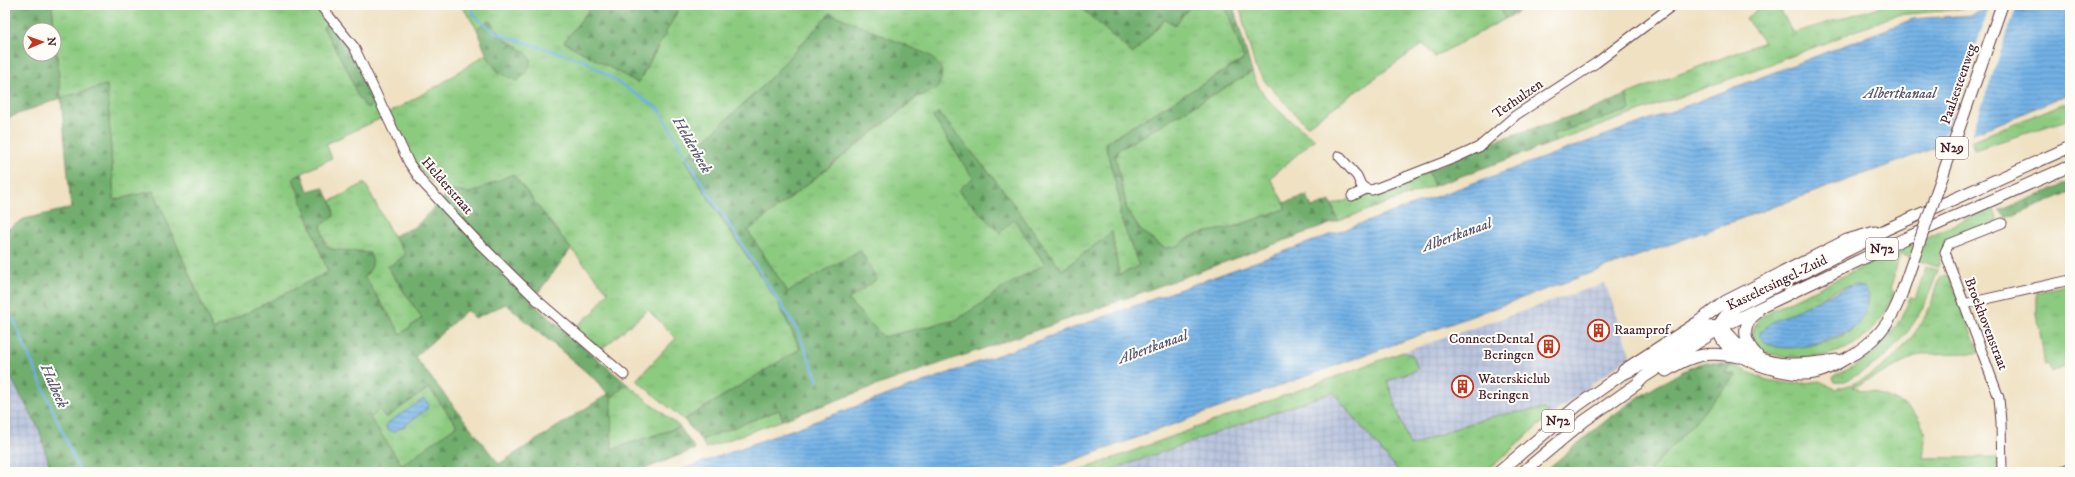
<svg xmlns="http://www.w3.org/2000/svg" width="2075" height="477" viewBox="0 0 2075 477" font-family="'IM FELL DW Pica',serif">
<defs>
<pattern id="industrial-grid" width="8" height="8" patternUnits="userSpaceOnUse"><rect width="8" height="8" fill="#b9c5de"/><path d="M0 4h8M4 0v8" fill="none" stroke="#a1a9bf"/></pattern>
<pattern id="grass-tufts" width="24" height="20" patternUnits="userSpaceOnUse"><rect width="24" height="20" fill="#8cca80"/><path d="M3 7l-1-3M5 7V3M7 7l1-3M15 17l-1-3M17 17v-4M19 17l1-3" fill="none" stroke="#7aad6f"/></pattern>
<pattern id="forest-firs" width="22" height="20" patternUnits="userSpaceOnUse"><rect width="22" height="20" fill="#71ae6e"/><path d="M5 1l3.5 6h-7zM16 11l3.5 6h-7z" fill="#5f8d5b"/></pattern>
<pattern id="water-rules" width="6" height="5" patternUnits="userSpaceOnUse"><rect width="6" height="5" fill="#71b1e5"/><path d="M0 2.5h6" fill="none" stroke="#5f8fba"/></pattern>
</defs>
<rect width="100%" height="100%" fill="#fdfcf7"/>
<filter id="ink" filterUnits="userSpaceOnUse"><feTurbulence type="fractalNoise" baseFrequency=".025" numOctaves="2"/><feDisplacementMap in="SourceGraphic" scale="8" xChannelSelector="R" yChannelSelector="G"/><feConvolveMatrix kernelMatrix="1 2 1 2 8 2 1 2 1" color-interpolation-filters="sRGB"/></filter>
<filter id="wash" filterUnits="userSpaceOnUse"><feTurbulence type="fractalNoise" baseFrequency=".012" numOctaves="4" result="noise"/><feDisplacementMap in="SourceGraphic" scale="16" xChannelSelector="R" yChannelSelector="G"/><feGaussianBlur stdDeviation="0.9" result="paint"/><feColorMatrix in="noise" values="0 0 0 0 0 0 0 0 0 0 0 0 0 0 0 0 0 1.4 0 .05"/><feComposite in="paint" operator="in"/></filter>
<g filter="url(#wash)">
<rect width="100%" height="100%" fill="#efe1c2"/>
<path fill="url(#industrial-grid)" d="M1605 283 1631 355 1546 419 1548 413 1544 409 1498 415 1467 424 1410 446 1386 381 1418 369 1412 355 1403 352Z
M5 367 39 429 51 472H5Z
M1333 392 1399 472H1105Z"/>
<path fill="url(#grass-tufts)" stroke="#6b7456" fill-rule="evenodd" d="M52 5H315L330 22 323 27 349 73 357 95 366 107 377 103 384 117 326 144 332 158 293 178 328 272 213 330 154 191 114 200 107 85 61 98Z
M461 5H593L564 42 638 83 681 5H815L821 9 825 5H1078L1133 54 1165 18 1175 25 1191 5H1225L1244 59 1105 143 1120 201V216L1139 266 1119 275 1112 232 1062 270 997 182 938 112 933 117 973 178 958 191 1000 233 1014 219 1045 264 1004 287 984 302 956 320 883 337 848 300 788 292 748 231 918 97 937 89 830 13 763 86 684 159 718 213 778 302 800 349 684 420 636 380 676 338 648 310 601 350 575 327 596 310 595 309 608 292 571 249 513 174C501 179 483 192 471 193 467 194 462 192 458 192 418 188 405 145 389 113L439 85 486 54 499 73 519 47 506 40 489 20 477 29Z
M1239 5H1499L1505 19 1434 57 1423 44 1307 126 1267 84 1255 67Z
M1762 5H1778L1793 33 1886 5H1979L1952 10 1896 15 1779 61 1555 142 1552 134 1630 110 1627 94 1764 42 1746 19Z
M1252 72C1262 102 1291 121 1315 139L1270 178 1284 203 1286 209 1230 228 1202 233 1187 239 1178 246 1165 248 1156 243 1140 230 1127 210 1116 158 1118 150Z
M2070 101V119L1974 150 1971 141Z
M1428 171 1434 186 1338 221 1332 205 1374 192Z
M365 183 393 236 406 255 388 268 422 318 401 334 364 276 369 272 362 251C335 252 325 255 321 225L334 216 333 206 329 202Z
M1993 207 1997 218 1996 223 1944 244 1938 267 1900 254 1890 290 1894 292C1879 338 1840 361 1792 357 1782 356 1768 355 1760 349 1744 337 1756 320 1768 312L1898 250ZM1858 285 1868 301C1866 309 1861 322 1854 328 1831 346 1796 349 1769 345 1790 325 1827 284 1858 285Z
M1926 267 1938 270C1923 315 1901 352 1858 374 1851 378 1843 384 1835 382L1833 378 1835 375C1872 361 1896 335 1910 298L1915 299Z
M1944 275 1949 276 1979 353 1921 354 1852 388C1878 392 1916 402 1924 430 1926 438 1924 449 1923 458L1999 457V472H1649L1736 376 1725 373 1731 365 1767 380 1794 384 1820 381 1835 389C1878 380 1913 344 1931 305 1934 296 1936 279 1944 275Z
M2070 284V363L2051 372 2049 365 2045 366 2037 313V292Z
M1403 352 1412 355 1418 369 1387 381 1410 446 1467 424 1498 415 1544 409 1548 413 1546 419 1486 472H1399L1333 392 1105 472H1075Z
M627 384 680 427 612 449 611 398Z
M429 388 457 426 402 465 370 418 379 410 386 417Z
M779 410 783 420 706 448 701 440Z"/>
<path fill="url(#forest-firs)" stroke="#5e664c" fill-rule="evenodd" d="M5 5H52L61 98 107 85 114 200 154 191 213 330 328 272 293 178 302 174 308 191 323 187 333 206 334 216 321 225 325 245 331 249 370 253C375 264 372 269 364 276L401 334 422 318 388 267 406 255 393 236 415 227 450 191 471 193 513 174 571 249 531 302 627 384 611 398 612 449 680 427 695 449 637 472H51L39 429 5 367V231L24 219 71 208 61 98 5 119ZM30 30H54V54H30ZM506 304 598 382 608 394 499 464 415 357 467 310 475 318ZM429 388 457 425 402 465 370 418 379 410 386 418Z
M593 5H681L638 83 564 42Z
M1078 5H1191L1175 25 1165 19 1133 54Z
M1225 5H1232L1234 9 1252 72 1118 150 1116 158 1127 210 1140 230 1156 243 1165 248 1178 246 1187 239 1202 233 1230 228 1285 209 1284 203 1307 195 1312 208 1330 201 1338 221 1063 321 875 386 783 420 779 410 701 440 684 420 800 349 778 302 718 213 684 159 763 86 830 13 929 55C943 68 945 71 937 89L917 97 748 231 788 292 860 250 877 279 848 300 883 337 956 320 984 302 1004 287 1045 264 1014 219 1000 233 958 191 973 178 933 117 938 112 997 182 1062 270 1112 232 1119 275 1139 266 1120 216V201L1105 143 1244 59Z
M1499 5H1515L1518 12 1505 19Z
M489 20 506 40 525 52 531 60 527 72 518 81C490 72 486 55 477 29Z
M330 22 354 56 377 103 369 108 366 107 357 95 349 73 323 27Z
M1627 94 1630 110 1552 134 1555 142 1434 186 1428 171 1494 141 1602 106Z
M2070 182V192L2063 195 2007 218 1999 211Z
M1707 362 1731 365 1725 373 1737 375 1649 472H1544C1584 438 1624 403 1671 378 1683 371 1694 365 1707 362Z"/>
<path fill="url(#water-rules)" stroke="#5e6888" d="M1997 5H2070V93L2005 121 1908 158 1042 472H675L1678 109 1913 19 1972 15Z
M1852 285 1864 287 1869 295C1868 306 1863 319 1856 326 1852 330 1846 332 1842 334 1821 344 1777 358 1760 337V332L1774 321Z
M424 399 429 404 427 409 403 427 393 432 387 430 386 426 389 422Z"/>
<path fill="#efe1c2" d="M2017 5 1971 136 1940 148 1990 6Z"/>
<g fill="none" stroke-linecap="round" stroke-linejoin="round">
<path stroke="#71b1e5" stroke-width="2.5" d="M469 5 478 19 498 34 585 61 659 109 700 180 797 329 818 381
M5 311 13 319 80 472"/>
</g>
</g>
<g filter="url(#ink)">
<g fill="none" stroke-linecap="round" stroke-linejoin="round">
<defs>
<path id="minor" d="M320 5 354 47 409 163 423 183 477 241 538 301 624 375
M1339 156 1357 176 1361 185 1366 189 1372 190 1457 157 1479 147 1516 115 1596 63 1673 5
M1352 196 1366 189
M1964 304 2070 280
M2002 472 2001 422 1999 398 1945 252 1949 244 2002 223
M2059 472 2070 468"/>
<path id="major" d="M1902 292C1892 322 1875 343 1847 358 1836 364 1826 371 1814 373 1777 380 1675 341 1741 304L1864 242 1887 229 2070 147
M1757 313C1740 325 1744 342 1757 355
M1720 326C1729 333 1735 343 1744 350 1770 370 1809 364 1838 360
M1666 371C1693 354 1708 351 1739 357
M1621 375 1624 370 1698 322 1726 301 1847 240 1875 232
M1499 472 1577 406 1621 375 1655 359 1707 327 1720 326
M1523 472 1584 421 1637 384 1644 377 1722 327 1751 312 1906 238 2070 166"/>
</defs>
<use href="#minor" stroke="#633c42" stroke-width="11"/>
<use href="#major" stroke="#633c42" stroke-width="13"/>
<use href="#minor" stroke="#fff" stroke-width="9"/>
<use href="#major" stroke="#fff" stroke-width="11"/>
<defs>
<path id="major-bridge" d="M1902 292 2002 5"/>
</defs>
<use href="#major-bridge" stroke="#633c42" stroke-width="13" stroke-linecap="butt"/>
<use href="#major-bridge" stroke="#fff" stroke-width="11"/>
</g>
</g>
<defs>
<symbol id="building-ring" viewBox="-11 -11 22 22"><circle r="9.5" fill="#fdfcf7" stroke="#c8321e" stroke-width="1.5"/><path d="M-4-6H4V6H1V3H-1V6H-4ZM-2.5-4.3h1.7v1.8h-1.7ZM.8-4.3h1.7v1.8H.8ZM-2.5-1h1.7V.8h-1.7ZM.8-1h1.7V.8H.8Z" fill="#c8321e"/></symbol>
</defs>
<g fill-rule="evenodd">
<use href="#building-ring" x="1586" y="318" width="25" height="25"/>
<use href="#building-ring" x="1536" y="334" width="25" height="25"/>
<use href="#building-ring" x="1450" y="374" width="25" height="25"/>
</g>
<g text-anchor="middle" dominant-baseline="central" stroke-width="4" stroke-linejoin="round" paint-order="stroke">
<g fill="#fdfcf7" stroke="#806168" stroke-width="1">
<rect x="1936" y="137" width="32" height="22" rx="3"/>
<rect x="1866" y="238" width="32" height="22" rx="3"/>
<rect x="1542" y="410" width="32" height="22" rx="3"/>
</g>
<g font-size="13" font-weight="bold" fill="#4a1f2b">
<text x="1952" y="148">N29</text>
<text x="1882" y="249">N72</text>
<text x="1558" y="421">N72</text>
</g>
<g font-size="14" fill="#4a1f2b" stroke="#fdfcf7">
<text transform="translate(1959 84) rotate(-71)">Paalsesteenweg</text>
<text transform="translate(1518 99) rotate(-35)">Terhulzen</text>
<text transform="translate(447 186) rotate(49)">Helderstraat</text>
<text transform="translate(1777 283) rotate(-26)">Kasteletsingel-Zuid</text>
<text transform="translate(1986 324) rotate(69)">Broekhovenstraat</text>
</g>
<g font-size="14" fill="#4a1f2b" stroke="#fdfcf7" text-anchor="start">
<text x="1614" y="330">Raamprof</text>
<text x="1534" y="339" text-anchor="end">ConnectDental<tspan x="1534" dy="16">Beringen</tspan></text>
<text x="1478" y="379">Waterskiclub<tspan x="1478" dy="16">Beringen</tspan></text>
</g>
<g font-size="15" font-style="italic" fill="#5a5975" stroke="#fdfcf7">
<text x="1900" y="93">Albertkanaal</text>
<text transform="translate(692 145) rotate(60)">Helderbeek</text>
<text transform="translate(1457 235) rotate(-20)">Albertkanaal</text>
<text transform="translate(1153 347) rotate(-20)">Albertkanaal</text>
<text transform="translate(54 386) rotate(66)">Halbeek</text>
</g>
</g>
<rect width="2075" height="477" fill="none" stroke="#fdfcf7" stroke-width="20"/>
<g transform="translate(42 42) rotate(88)"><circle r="19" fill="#fdfcf7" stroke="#b5a4a5"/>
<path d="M0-3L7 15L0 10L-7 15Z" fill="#c8321e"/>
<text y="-6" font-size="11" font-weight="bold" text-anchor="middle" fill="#4a1f2b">N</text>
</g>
</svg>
